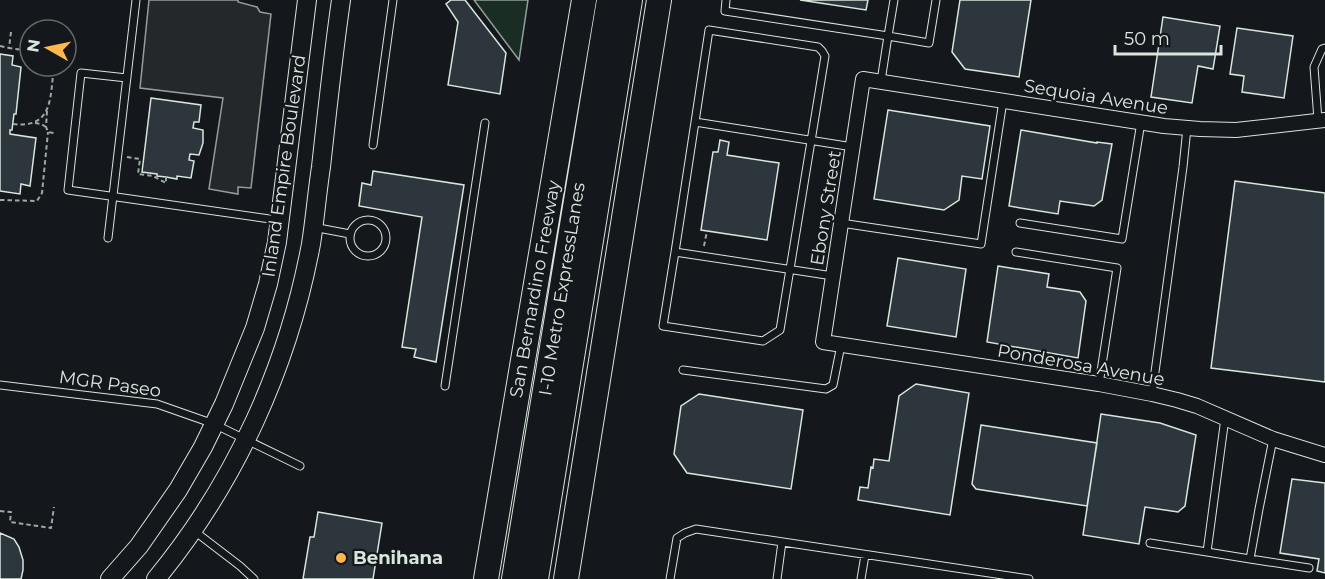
<svg xmlns="http://www.w3.org/2000/svg" width="1325" height="579" viewBox="0 0 1325 579" font-family="Montserrat,sans-serif">
<rect width="100%" height="100%" fill="#14181c"/>
<path fill="#1a2d24" stroke="#939e99" stroke-width="1.5" d="M474 0H528L519 60Z"/>
<path fill="#24282b" stroke="#939e99" stroke-width="1.5" d="M149 0H238V2L257 7 260 12 271 14 251 188 238 187V194L209 189 223 98 140 88Z"/>
<path fill="#2c363c" stroke="#d8e6dc" stroke-width="1.5" d="M451 0H465L506 53 500 94 448 85 458 22 446 4Z
M800 0H868L866 10Z
M960 0H1031L1019 77 965 69 952 52Z
M1163 17 1220 26 1213 69 1198 66 1192 103 1151 97Z
M1237 28 1293 36 1284 98 1242 92 1244 76 1230 74Z
M0 54 13 56 12 65 21 67 16 114H14L12 130H10V134L36 138 30 186 21 184 20 194 0 191Z
M151 98 201 105 199 122H194L193 128 203 130V143L199 155 190 154 189 160 194 161 191 178 177 176V179L166 177 157 176V174L142 172Z
M888 110 990 126 982 179 962 176 959 200 944 210 874 199Z
M1021 130 1097 143V142L1112 144 1102 200 1094 206 1060 201 1058 214 1009 206Z
M720 140 729 142 727 155 779 163 767 240 701 230 713 152H718Z
M373 171 464 185 436 362 414 357 416 349 402 347 422 217 359 206 362 183 371 185Z
M1235 181 1325 193V382L1211 368Z
M898 258 966 269 956 337 887 326Z
M998 266 1049 274 1047 287 1080 292 1086 301 1078 358 987 342Z
M916 384 969 393 950 515 858 500 860 487 868 488 871 467 873 468 874 459 889 461 899 396Z
M699 394 803 410 791 489 687 473 674 454 681 406Z
M1101 414 1160 423 1196 435 1185 506 1178 512 1145 507 1139 544 1083 535Z
M981 425 1097 443 1087 506 976 489 972 484Z
M1292 479 1325 483V573L1317 571 1319 559 1280 553Z
M318 512 382 523 373 579H303L310 537H314Z
M0 533 14 539 19 547 23 560V570L21 579H0Z
M0 533 14 539 19 547 23 560V570L21 579H0Z"/>
<g fill="none" stroke-linecap="round" stroke-linejoin="round">
<defs>
<path id="lane" d="M726 0 725 11 888 36 881 81
M894 0 888 36 929 43 936 0
M127 78 81 73 68 190 277 220
M1318 120 1314 67 1322 49 1325 48
M373 145 393 0
M350 238a18 18 0 1 1 36 0a18 18 0 1 1-36 0Z
M841 223 981 244 1003 101
M1020 223 1122 239 1141 122
M313 227 350 234
M108 238 136 0
M675 252 663 326 763 341 780 330 825 56 822 51 818 47 709 30 695 122
M1016 252 1117 268 1099 384
M833 276 675 252 695 122 853 147
M683 370 826 389 833 385 841 345
M0 385 157 404 214 424 300 466
M445 386 485 123
M1152 394 1183 167 1187 128
M1273 439 1259 509 1250 559 1309 568
M193 530 240 566 254 579
M1150 543 1207 552 1225 418
M1207 552 1250 559
M670 579 677 538 685 533 696 529 1029 579
M777 579 782 542
M861 579 865 555"/>
<path id="street" d="M1325 120 1236 130 1200 129 1164 126 863 79 823 342 1099 384 1152 394 1177 400 1197 406 1273 439 1325 455"/>
<path id="secondary" d="M110 579 139 546 178 490 203 447 224 404 255 328 268 284 277 242 307 0
M156 579C235 483 288 367 311 244 315 219 317 193 321 167 327 112 333 56 341 0"/>
<path id="highway" d="M486 579 584 0
M514 579 609 0
M536 579 630 0
M566 579 659 0"/>
</defs>
<use href="#lane" stroke="#d8e6dc" stroke-width="9"/>
<use href="#street" stroke="#d8e6dc" stroke-width="16"/>
<use href="#secondary" stroke="#d8e6dc" stroke-width="20"/>
<use href="#highway" stroke="#d8e6dc" stroke-width="26"/>
<path stroke="#9da8a2" stroke-width="2" stroke-dasharray="4.5 3" stroke-linecap="butt" d="M11 32 9 48 30 51
M0 46 9 48
M47 111 46 127 48 132 54 133
M35 123 41 124 46 127
M13 124C54 129 50 96 54 66
M127 157 140 159 138 174 153 176 166 183V177
M0 200 37 201 42 193 48 132
M704 246 707 231
M0 511 11 512 10 522 51 528 54 507"/>
<use href="#lane" stroke="#14181c" stroke-width="7"/>
<use href="#street" stroke="#14181c" stroke-width="14"/>
<use href="#secondary" stroke="#14181c" stroke-width="18"/>
<use href="#highway" stroke="#14181c" stroke-width="24"/>
</g>
<circle fill="#ffb74d" stroke="#14181c" stroke-width="2" cx="341" cy="558" r="6"/>
<g text-anchor="middle" dominant-baseline="central" stroke-width="4.5" stroke-linejoin="round" paint-order="stroke">
<g font-size="18" fill="#d8e6dc" stroke="#14181c">
<text transform="translate(1096 97) rotate(9)">Sequoia Avenue</text>
<text transform="translate(284 166) rotate(-82)">Inland Empire Boulevard</text>
<text transform="translate(826 208) rotate(-81)">Ebony Street</text>
<text transform="translate(535 289) rotate(-80)">San Bernardino Freeway</text>
<text transform="translate(562 289) rotate(-81)">I-10 Metro ExpressLanes</text>
<text transform="translate(1081 365) rotate(10)">Ponderosa Avenue</text>
<text transform="translate(110 384) rotate(8)">MGR Paseo</text>
</g>
<g font-size="18" font-weight="bold" fill="#d8e6dc" stroke="#14181c" text-anchor="start">
<text x="353" y="558">Benihana</text>
</g>
</g>
<g transform="translate(48 48) rotate(279)"><circle r="28" fill="#14181c" stroke="#626a69" stroke-width="1.5"/>
<path d="M0-4.5L10 22L0 15L-10 22Z" fill="#ffb74d"/>
<text y="-9" font-size="16" font-weight="bold" text-anchor="middle" fill="#d8e6dc">N</text>
</g>
<path d="M1115 45v9h106v-9" fill="none" stroke="#d8e6dc" stroke-width="3"/>
<text x="1124" y="45" font-size="18" fill="#d8e6dc" stroke="#14181c" stroke-width="4.5" paint-order="stroke">50 m</text>
</svg>
